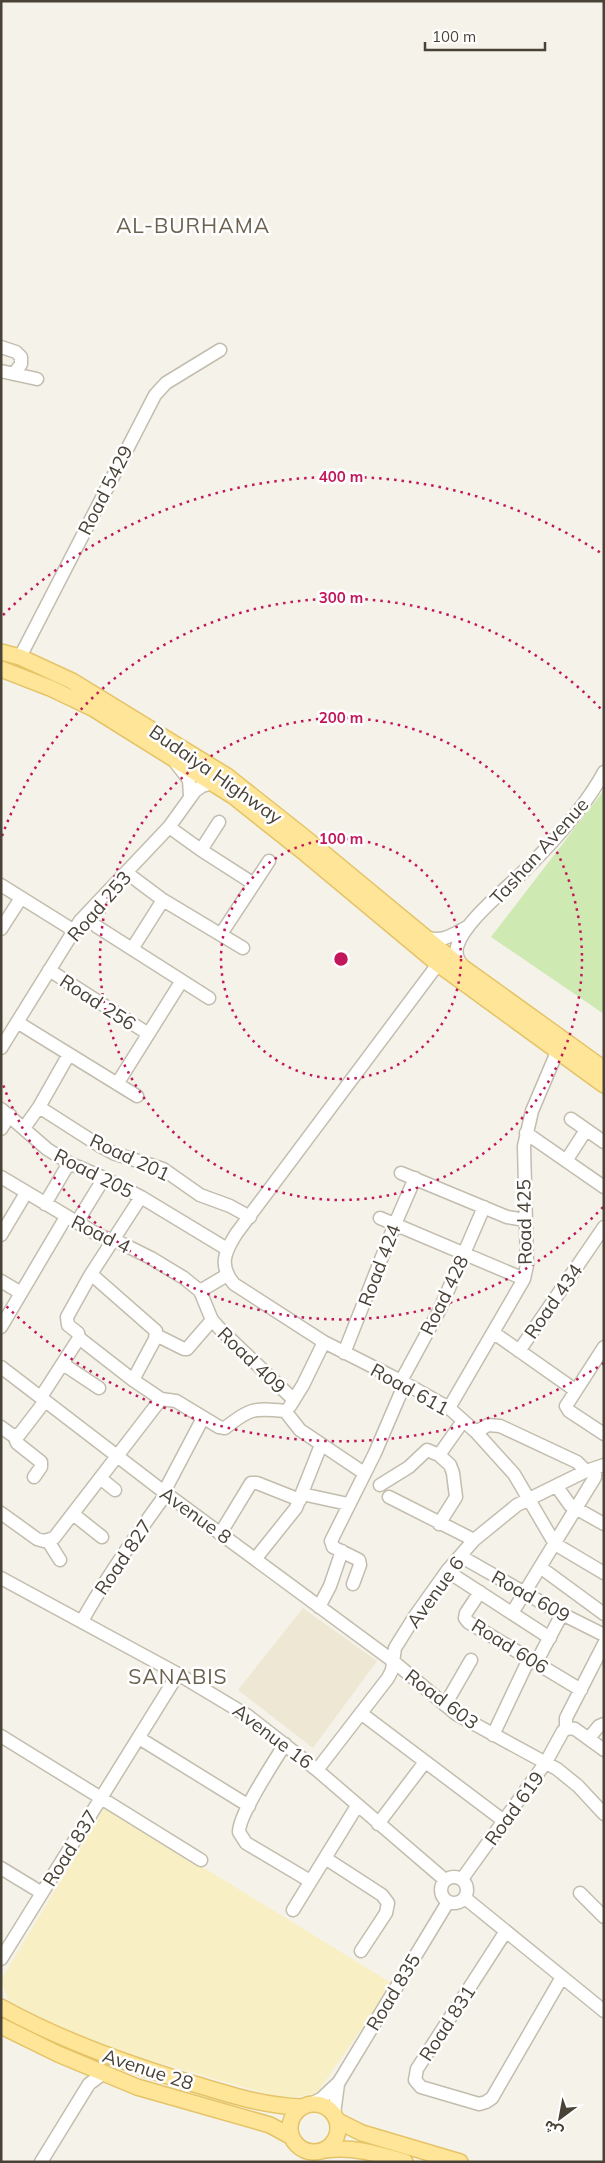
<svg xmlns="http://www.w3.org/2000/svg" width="605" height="2163" viewBox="0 0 605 2163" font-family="Mulish,'Noto Sans Arabic',sans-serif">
<rect width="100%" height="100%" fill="#f5f2e9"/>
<path fill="#eee7d3" d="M303 1608 377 1661 313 1748 238 1690Z"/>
<path fill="#cee9b2" d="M604 790V1014L491 937Z"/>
<path fill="#f8efc5" d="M105 1807 393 1984 317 2093 285 2099 89 2043 8 2000 1 1980Z"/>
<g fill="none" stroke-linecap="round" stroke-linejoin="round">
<defs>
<path id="minor" d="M1 347 16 352 21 357V364L14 374
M1 371 37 379
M20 657 155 395 166 383 220 350
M176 763 189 780 190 796
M169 827 201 850 254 884
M201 850 219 822
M127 873 163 900 243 948
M1 885 73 930
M96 926 209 998
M1 929 21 898
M221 934 269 861
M426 937C442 943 452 935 467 927
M132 949 163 900
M438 964 236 1234C224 1253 219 1266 234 1284L324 1342 401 1381 449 1408 476 1432 514 1474 555 1544 604 1573
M464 967C459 962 455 955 457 947 464 921 509 887 528 867 556 839 585 807 604 772
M49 970 147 1033
M17 1022 137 1096
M1 1048 80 921 169 827 195 791 202 786 212 783
M117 1084 181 982
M39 1107 100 1146 113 1153 163 1169 200 1195 230 1206 250 1217
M1 1109 47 1149 69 1163 104 1178 141 1197 227 1249
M571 1119 604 1142
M24 1128 39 1107 68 1056
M1 1129 10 1115
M526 1133 604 1187
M566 1161 586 1130
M401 1173 507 1217 525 1220
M1 1177 100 1236 119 1242 151 1258 184 1278 200 1291 212 1320 221 1330 294 1400
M45 1204 69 1163
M380 1218 524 1279
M77 1222 104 1178
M1 1235 26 1193
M91 1274 156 1331 155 1339 133 1380
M1 1281 21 1293
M200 1291 227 1275
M1 1327 66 1217
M494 1333 575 1390
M156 1335 184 1349H187L212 1320
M79 1338 133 1380 161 1399 176 1401 219 1427 225 1428C250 1408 254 1408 285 1411L300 1430 364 1473
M604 1347 566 1406 569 1411 604 1434
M519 1351 604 1227
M344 1353 395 1224 415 1178
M63 1364 99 1388
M1 1367 164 1492 393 1661 456 1714 557 1769 578 1786 604 1814
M401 1381 440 1309 484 1207
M41 1397 79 1338 78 1333 68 1325 67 1317 91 1274 141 1197
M290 1406 303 1385 324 1342
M449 1408 524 1279 527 1265 524 1146 532 1111 557 1052
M1 1427 12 1435H19L45 1401
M476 1432 488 1425 500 1426 577 1462 586 1471
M14 1436 17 1443 41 1462V1467L34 1477
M439 1455 463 1421
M100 1478 115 1490
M380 1485 409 1467 427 1450 439 1455 450 1465 453 1473 456 1497 439 1524
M557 1487 570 1505 604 1524
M164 1492 203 1418
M302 1494 348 1504
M389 1497 474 1540
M1 1513 37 1539 44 1541 54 1538 161 1399
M73 1514 102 1537
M220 1534 251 1483H257L300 1500
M48 1541 60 1560
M460 1556 562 1614 604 1635
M256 1558 296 1508 321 1445
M540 1567 604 1614
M447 1571 550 1638
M1 1578 178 1674 248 1716 317 1770 445 1880
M353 1584 360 1565 359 1560 333 1547 331 1541 375 1453 405 1383
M480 1592 466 1613 465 1618 468 1622 581 1690
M319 1607 330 1586 342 1551
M512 1613 595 1477V1468
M82 1621C107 1576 136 1535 166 1494
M536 1663 562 1614
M445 1705 471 1660
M362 1714 504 1821
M566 1729V1718L604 1644
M493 1735 529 1659
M1 1736 201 1860
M139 1738 249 1806
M589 1738 599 1726 604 1724
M285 1744C274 1762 239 1814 239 1832L246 1843 310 1881
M317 1770 388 1678 392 1670 395 1648 415 1616 447 1571 474 1540 517 1505 586 1471 604 1465
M378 1824 425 1762
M325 1858 382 1895 388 1903 386 1913 361 1951
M1 1868 42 1893
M441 1890a13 13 0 1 1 26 0a13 13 0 1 1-26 0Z
M462 1879 546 1762 563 1731 569 1728 575 1729 604 1750
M580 1893 604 1917
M465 1898 604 2011
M293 1910 357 1806
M506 1931 417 2069 415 2080 421 2087 479 2104 486 2102 492 2098 562 1977
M1 1959 178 1674
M310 2104 321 2099 339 2082 448 1902
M334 2114 338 2084
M41 2162 89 2084 104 2073"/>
<path id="major" d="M1 652 20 657 72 681 227 776 304 837 454 961 604 1069
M1 669 50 688 94 709 233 796 306 854 438 964 604 1085
M1 2007C64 2042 132 2066 201 2086 234 2096 266 2106 302 2107
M1 2026 58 2054 137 2087 270 2125 292 2137
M290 2128a24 24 0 1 1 48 0a24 24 0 1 1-48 0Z
M338 2121 362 2133 460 2162
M325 2150C354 2146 378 2154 405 2162"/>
</defs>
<use href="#minor" stroke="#c3bdae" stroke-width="15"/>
<use href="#major" stroke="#e5c367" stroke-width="18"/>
<use href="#minor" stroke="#fff" stroke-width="12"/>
<use href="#major" stroke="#ffe598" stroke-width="15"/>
</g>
<g fill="none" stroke="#c2185b" stroke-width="2.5" stroke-dasharray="2.5 5">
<circle cx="341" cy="959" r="120"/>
<circle cx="341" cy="959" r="241"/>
<path d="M603 1207A361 361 0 0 1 2 1082M2 836A361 361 0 0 1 603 711"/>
<path d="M604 1363A482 482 0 0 1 3 1303M3 615A482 482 0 0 1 604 555"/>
</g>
<g text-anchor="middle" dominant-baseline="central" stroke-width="5" stroke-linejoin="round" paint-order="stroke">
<g font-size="19" fill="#494237" stroke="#fff">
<text transform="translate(105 490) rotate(-63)">Road 5429</text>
<text transform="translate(216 774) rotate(35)">Budaiya Highway</text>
<text transform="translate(539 851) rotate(-48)">Tashan Avenue</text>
<text transform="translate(99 906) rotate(-49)">Road 253</text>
<text transform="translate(98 1002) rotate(33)">Road 256</text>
<text transform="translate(130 1157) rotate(25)">Road 201</text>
<text transform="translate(94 1173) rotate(27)">Road 205</text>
<text transform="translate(524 1222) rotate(-91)">Road 425</text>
<text transform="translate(101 1234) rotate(26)">Road 4</text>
<text transform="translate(379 1265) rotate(-69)">Road 424</text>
<text transform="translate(444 1295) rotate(-64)">Road 428</text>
<text transform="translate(553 1301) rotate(-55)">Road 434</text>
<text transform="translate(252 1360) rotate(44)">Road 409</text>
<text transform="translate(410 1389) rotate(29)">Road 611</text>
<text transform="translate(196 1515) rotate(36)">Avenue 8</text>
<text transform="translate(123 1557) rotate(-56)">Road 827</text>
<text transform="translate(435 1592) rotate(-54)">Avenue 6</text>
<text transform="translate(531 1596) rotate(29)">Road 609</text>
<text transform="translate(510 1646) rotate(32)">Road 606</text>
<text transform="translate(442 1699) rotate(37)">Road 603</text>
<text transform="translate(273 1736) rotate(37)">Avenue 16</text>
<text transform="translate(514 1808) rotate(-54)">Road 619</text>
<text transform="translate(70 1848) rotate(-58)">Road 837</text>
<text transform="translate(393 1992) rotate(-59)">Road 835</text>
<text transform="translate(447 2023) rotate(-57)">Road 831</text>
<text transform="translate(148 2069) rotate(18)">Avenue 28</text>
</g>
<g font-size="21" letter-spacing="1" fill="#6b614e" stroke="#fff">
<text x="193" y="225">AL-BURHAMA</text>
<text x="178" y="1676">SANABIS</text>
</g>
</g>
<circle cx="341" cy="959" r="8" fill="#c2185b" stroke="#fff" stroke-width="2.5"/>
<g font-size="15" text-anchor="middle" font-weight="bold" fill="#c2185b" stroke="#fff" stroke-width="5" stroke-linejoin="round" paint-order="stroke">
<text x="341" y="482">400 m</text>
<text x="341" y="603">300 m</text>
<text x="341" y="723">200 m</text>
<text x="341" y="844">100 m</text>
</g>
<rect width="605" height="2163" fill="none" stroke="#494237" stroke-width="5"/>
<g transform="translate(560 2118) rotate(212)" stroke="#ffffff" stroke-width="4" paint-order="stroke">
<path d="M0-4L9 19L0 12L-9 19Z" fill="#494237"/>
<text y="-8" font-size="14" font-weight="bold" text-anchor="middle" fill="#494237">ش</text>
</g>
<path d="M425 42v8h120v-8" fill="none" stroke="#494237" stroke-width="2.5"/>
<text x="432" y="42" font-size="15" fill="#494237" stroke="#ffffff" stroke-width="4" paint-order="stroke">100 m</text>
</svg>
